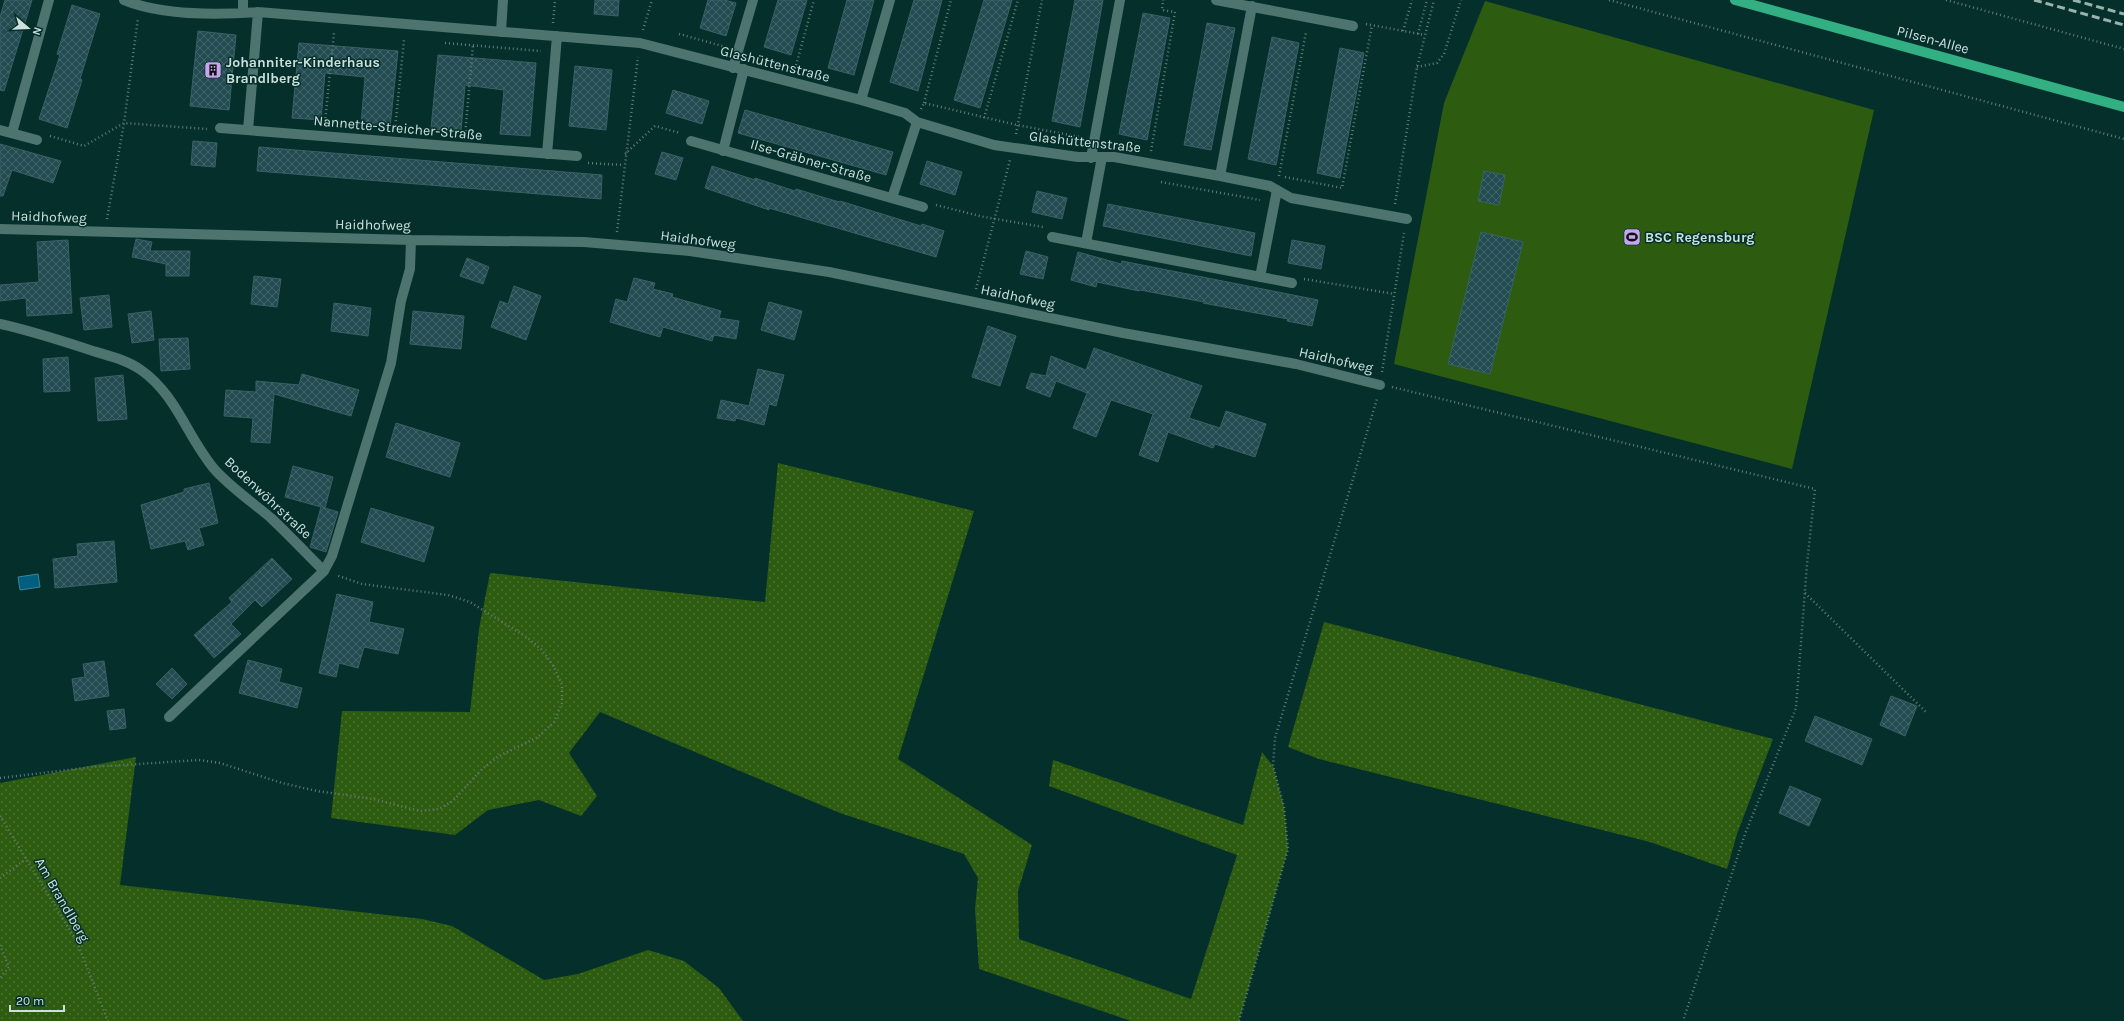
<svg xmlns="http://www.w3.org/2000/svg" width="2124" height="1021" viewBox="0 0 2124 1021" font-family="Karla,sans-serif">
<defs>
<pattern id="green-dots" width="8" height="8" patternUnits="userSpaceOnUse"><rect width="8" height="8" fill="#2d5c11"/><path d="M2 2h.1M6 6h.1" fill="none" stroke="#4a7333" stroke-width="1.8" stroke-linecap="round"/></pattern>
<pattern id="building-cross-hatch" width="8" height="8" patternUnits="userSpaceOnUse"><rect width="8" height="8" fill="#234c52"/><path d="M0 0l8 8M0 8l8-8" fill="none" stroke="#42666a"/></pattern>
</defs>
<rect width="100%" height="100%" fill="#052f2b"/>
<path fill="url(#green-dots)" d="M778 463 974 511 898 759 1032 845 1018 891 1019 939 1191 999 1237 855 1049 786 1053 760 1243 825 1262 752 1273 766 1284 807 1288 849 1239 1021H1131L979 969 975 909 978 878 964 854 840 813 600 712 569 753 597 796 581 816 539 800 488 810 455 835 331 818 342 711 470 712 479 629 490 573 765 602Z
M1324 622 1773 739 1737 834 1727 869 1650 842 1319 759 1288 747Z
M136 757 120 885 422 919 452 926 544 980 578 974 648 950 684 961 719 988 743 1021H0V783Z"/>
<path fill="#2d5c11" d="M1485 1 1874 110 1792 469 1394 364 1444 103Z"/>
<path fill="#005e81" stroke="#3d859d" d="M38 574 40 587 20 590 18 577Z"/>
<path fill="url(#building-cross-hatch)" stroke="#396066" d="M5 0H32L4 91 0 90V17Z
M595 0H619L618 16 594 14Z
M708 0H724L736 3 726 36 700 28Z
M778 0H807L791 55 764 47Z
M847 0H874L854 75 828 68Z
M914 0H942L918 91 890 82Z
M984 0H1012L980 108 954 100Z
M1075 0H1103L1080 127 1052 121Z
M72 5 100 14 80 79 82 80 67 128 39 119 60 55 57 54Z
M1143 13 1170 18 1147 140 1119 134Z
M1207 23 1235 28 1211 150 1184 145Z
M198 31 236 35 229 110 190 106Z
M1272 37 1299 43 1276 165 1248 159Z
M299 43 398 51 390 127 361 124 365 77 325 73 321 120 292 118Z
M1340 48 1364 53 1340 178 1317 173Z
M438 55 536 63 530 136 500 134 504 90 465 85 461 131 431 129Z
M575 66 612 70 606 130 569 126Z
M673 90 709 101 702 124 666 113Z
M745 110 893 152 886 175 738 133Z
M193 141 217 143 215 167 191 165Z
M0 144 61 161 53 183 12 170 3 196H0Z
M259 147 602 175 601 199 257 171Z
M662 152 683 158 676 180 655 174Z
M927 161 962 172 955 195 920 184Z
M712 166 755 180V178L795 191 796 189 839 202 840 201 921 226 922 224 944 231 936 257 769 208V210L705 188Z
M1484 171 1505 175 1499 205 1478 201Z
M1037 191 1067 198 1062 219 1032 212Z
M1108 204 1255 233 1251 256 1103 226Z
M1481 232 1523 242 1490 374 1448 364Z
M136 239 152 242 150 251H190L189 276H166V264L132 257Z
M68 240 72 313 27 316 26 298 0 301V285L39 282 37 242Z
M1292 240 1325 246 1321 269 1288 263Z
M1026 251 1048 257 1043 279 1020 274Z
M1078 252 1121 264 1122 261 1318 300 1312 326 1287 321 1288 319 1203 303 1204 302 1140 290 1139 291 1097 282 1096 287 1071 280Z
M467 258 489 267 483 284 460 276Z
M254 276 281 279 277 307 251 304Z
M634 278 655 283 653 289 673 294 672 297 721 311 719 318 739 321 736 339 714 335 712 341 663 327 660 337 610 322 616 299 627 302Z
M514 286 541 296 526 340 491 327 500 301 508 304Z
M109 295 112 327 84 330 80 298Z
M769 302 802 311 794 340 761 330Z
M334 303 371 308 368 336 331 331Z
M151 311 154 340 132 343 128 314Z
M413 311 464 316 461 349 410 344Z
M988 326 1016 336 1000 386 972 377Z
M188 338 190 369 161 371 159 339Z
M1094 348 1202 386 1189 418 1220 428 1226 411 1266 424 1255 457 1215 444 1213 448 1168 432 1158 462 1139 455 1153 414 1111 400 1096 437 1073 428 1087 393 1056 381 1050 397 1026 388 1031 373 1046 376 1051 356 1086 370Z
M68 357 70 391 44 392 43 359Z
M758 369 784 375 776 406 769 404 764 425 736 418 735 421 717 418 721 400 749 406Z
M302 374 359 390 351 416 274 394 270 443 251 442 253 418 224 416 226 390 256 392V381L299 385Z
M123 375 127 419 98 421 95 378Z
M396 423 460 443 450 477 386 457Z
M293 466 333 477 325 508 338 512 326 552 310 547 321 507 285 497Z
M209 483 218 523 199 528 204 545 188 550 185 541 151 549 141 505 184 492V489Z
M371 508 434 527 424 562 361 542Z
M114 541 117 582 55 588 53 559 78 556 77 544Z
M272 558 292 579 262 607 255 600 231 624 241 634 214 658 194 635 232 602 229 598Z
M337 594 373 602 369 622 404 629 398 654 364 647 358 668 339 663 336 677 319 673Z
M248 660 282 669 279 682 302 688 297 708 239 693Z
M104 661 109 696 75 701 72 679 85 677 83 664Z
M172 668 187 684 172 699 156 684Z
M1891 696 1917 706 1905 736 1880 725Z
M124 709 126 728 110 730 107 711Z
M1815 716 1872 739 1862 765 1805 741Z
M1790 786 1821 799 1809 826 1779 813Z"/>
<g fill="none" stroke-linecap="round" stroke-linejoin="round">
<path stroke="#5f7f7b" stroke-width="2.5" stroke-dasharray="1 3" stroke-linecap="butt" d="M1609 0 2124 139
M1946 0 2124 49
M553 23 555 0
M1366 24 1425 35
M643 30 652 0
M1403 31 1412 0
M679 34 726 47
M1418 34 1427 0
M445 43 541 51
M1417 67 1437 63 1444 54 1461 0
M795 69 814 0
M924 103 951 0
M921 109 924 103 1017 125 1080 137
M984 118 1018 0
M325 122 334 33
M395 129 404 40
M1016 134 1042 0
M465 135 473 45
M50 136 84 146 124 123 207 129
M1151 151 1175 12 1162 10 1163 0
M625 154 655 126 680 133
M588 163 624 165
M1279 176 1306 32
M1285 177 1342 188 1372 25
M1161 182 1260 200
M1395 204 1417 67 1434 0
M936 205 984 217 1043 227
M107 219 124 123 138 18
M617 232 638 57
M1304 279 1394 294
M976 289 1010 160
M1382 372 1404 233
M1392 387 1815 489 1807 564 1796 708 1745 834 1683 1021
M1805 593 1926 712
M0 778 93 767 199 760 220 763 282 783 317 791 373 799 420 811 439 809 453 801 482 769 499 756 538 737 554 722 562 703V685L554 667 542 650 528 638 470 602 448 595 362 584 336 575
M0 816 77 942 108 1021
M0 878 26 859
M0 945 9 967 0 978
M1239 1021 1288 849 1284 807 1273 766 1275 738 1377 399"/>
<path stroke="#4d746e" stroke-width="10" d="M124 0C163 16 216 15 258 12L640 43 861 100 905 113 917 122 994 145 1078 157H1114L1220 176 1270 186 1291 198 1407 219
M1216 0 1353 26
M243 13V0
M501 32 503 0
M733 68 753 0
M861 100 890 0
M220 128 577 156
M0 130 37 140
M248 130 258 12
M12 133 49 0
M691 141 923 207
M723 151 744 69
M547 154 557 36
M1091 158 1120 0
M1220 176 1252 6
M892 198 917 122
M0 229 411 240 584 242 690 251 829 272 1123 333 1296 364 1380 385
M1052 237 1292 283
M1086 243 1102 157
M1260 277 1277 190
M0 324C32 331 62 341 93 351 109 356 127 360 141 370 177 395 188 439 216 471 233 489 252 502 271 518 289 535 307 554 324 571
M169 717 324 571 332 556 391 363 401 301 410 269 411 240"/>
<path stroke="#33af84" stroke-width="10" d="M1735 0 2124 107"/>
<path stroke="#98b2ae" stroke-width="3" stroke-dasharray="8 4" stroke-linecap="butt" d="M2034 0 2124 25
M2073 0 2124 14"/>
</g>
<defs>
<symbol id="building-square" viewBox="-11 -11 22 22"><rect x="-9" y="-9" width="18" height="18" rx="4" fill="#c7a6ef" stroke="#052f2b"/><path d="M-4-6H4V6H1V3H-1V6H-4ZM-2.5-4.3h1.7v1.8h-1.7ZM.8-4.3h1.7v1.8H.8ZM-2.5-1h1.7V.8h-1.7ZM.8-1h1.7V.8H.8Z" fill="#111"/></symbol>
<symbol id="stadium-square" viewBox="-11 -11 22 22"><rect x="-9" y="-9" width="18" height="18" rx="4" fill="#c7a6ef" stroke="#052f2b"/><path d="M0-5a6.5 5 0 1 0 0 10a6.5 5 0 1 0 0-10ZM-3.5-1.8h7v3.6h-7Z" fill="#111"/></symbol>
</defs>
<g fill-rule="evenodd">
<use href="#building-square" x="203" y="60" width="20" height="20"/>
<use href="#stadium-square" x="1622" y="227" width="20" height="20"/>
</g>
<g text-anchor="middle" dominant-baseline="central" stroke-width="3" stroke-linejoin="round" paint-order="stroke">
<g font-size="14" fill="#cce1dd" stroke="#052f2b">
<text transform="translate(1933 40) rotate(15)">Pilsen-Allee</text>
<text transform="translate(775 64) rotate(14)">Glashüttenstraße</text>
<text transform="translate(398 128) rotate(5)">Nannette-Streicher-Straße</text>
<text transform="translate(1085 142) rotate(6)">Glashüttenstraße</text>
<text transform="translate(811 161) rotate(16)">Ilse-Gräbner-Straße</text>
<text transform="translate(49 217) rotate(2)">Haidhofweg</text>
<text transform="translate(373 225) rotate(1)">Haidhofweg</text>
<text transform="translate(698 240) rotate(7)">Haidhofweg</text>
<text transform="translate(1018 297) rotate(12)">Haidhofweg</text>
<text transform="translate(1336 360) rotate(13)">Haidhofweg</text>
<text transform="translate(268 498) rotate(43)">Bodenwöhrstraße</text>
<text transform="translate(62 900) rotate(60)">Am Brandlberg</text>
</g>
<g font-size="14" font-weight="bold" fill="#cce1dd" stroke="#052f2b" text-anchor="start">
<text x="226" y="62">Johanniter-Kinderhaus<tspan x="226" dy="16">Brandlberg</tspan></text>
<text x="1645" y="237">BSC Regensburg</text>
</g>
</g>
<g transform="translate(28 28) rotate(109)" stroke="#052f2b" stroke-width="3" paint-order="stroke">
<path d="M0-3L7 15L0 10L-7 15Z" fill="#cce1dd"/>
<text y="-6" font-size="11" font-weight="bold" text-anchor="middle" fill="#cce1dd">N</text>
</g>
<path d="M10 1005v6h54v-6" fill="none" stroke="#cce1dd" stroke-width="2"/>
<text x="16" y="1005" font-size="12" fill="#cce1dd" stroke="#052f2b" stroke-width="3" paint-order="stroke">20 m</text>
</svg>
